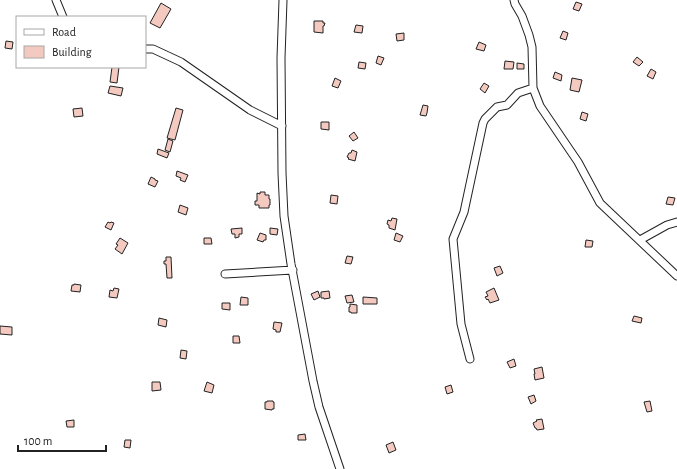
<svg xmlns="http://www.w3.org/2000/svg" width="677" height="469" viewBox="0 0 677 469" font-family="'Alegreya Sans',sans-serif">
<rect width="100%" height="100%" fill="#fff"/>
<path fill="#f3c9c0" stroke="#222" d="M576 2 582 4 579 11 573 9Z
M161 3 171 9 160 28 150 23Z
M314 21H323V23H325L324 26H323V33L314 32Z
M356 25 363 26 362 33 354 32Z
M563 31 568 33 566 40 560 38Z
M404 33V40L397 41 396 34Z
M6 41 13 42 12 49 5 48Z
M479 42 486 45 484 51 476 49Z
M378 56 384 58 381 65 376 63Z
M637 57 643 62 639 66 633 62Z
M505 61 514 62 513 69H504Z
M359 62 366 63 365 69 358 68Z
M517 63 524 64V69H517Z
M112 67H119L117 83 110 82Z
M651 69 656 72 653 79 647 76Z
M555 72 562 75 561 81 553 78Z
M335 78 341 81 338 88 332 86Z
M572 78 582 80 579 92 570 90Z
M484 83 489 86 485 93 480 89Z
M110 86 123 88 121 96 108 93Z
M423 105 428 106 427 113 426 116 420 115Z
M82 108 83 116 74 117 73 109Z
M176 108 183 110 175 140 167 138Z
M582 112 588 114 586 121 580 119Z
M321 122H329V130L321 129Z
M354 132 358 138 353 141 349 136Z
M168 139 173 141 170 152 165 150Z
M158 149 169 153 167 158 157 154Z
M352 150 357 152 355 161 348 159 349 158 347 157 349 153H351Z
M177 171 188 175 185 182 180 180 181 178 176 176Z
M151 177 155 179V180L158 181 155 187 148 184Z
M260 192H265V195H269V199H270V205H269V208H259V205H255V201H257V193L260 194Z
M331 195 338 196 337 204 330 203Z
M668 197 675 198 673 205 666 204Z
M180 205 188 208 186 215 178 212Z
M392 218 397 219 395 230 389 228V225L387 224 388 220 391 221Z
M108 222 110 223 111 222 114 223 111 230 105 227Z
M242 228V234H239V237L235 238V234H232L231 229Z
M270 228 278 229 277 235 270 234Z
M260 233 266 235V240H264L263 242 257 240Z
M396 233 403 236 400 242 394 240Z
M120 238 128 243 122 254 115 249 118 245 116 244Z
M204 238H211L212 244H204Z
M586 240 593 241 592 247H585Z
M347 256 353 257 351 264 345 263Z
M166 257H171L172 278H167L166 264H164V261H166Z
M500 266 503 273 497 276 494 268Z
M74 284 81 285 80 292 71 291 72 285H74Z
M114 288 119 289 117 298 109 297 110 290 113 291Z
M494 288 499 300 490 303 488 299 487 300 485 297 488 296 486 292Z
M318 291 320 297 314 300 311 294Z
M329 291 330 298 324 299V298H321V292Z
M352 295 354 302 347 303 345 296Z
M241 297 248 298V305H240Z
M363 297 377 298V304H363Z
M222 303H230V310L222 309Z
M350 304 357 305V313H351V312H349V307H350Z
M634 316 642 318 641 323 632 321Z
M159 318 167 320 166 327 158 325Z
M274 322 282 323 280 332H276V330L273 329Z
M0 326 12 327V335L0 334Z
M233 336H239L240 343H233Z
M181 350 187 351 186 359 180 358Z
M514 359 516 366 510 368 507 362Z
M542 367 544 378 535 380 534 374H535L534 369Z
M152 382H160L161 390 152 391Z
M207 382 214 385 212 393 204 391Z
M451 385 453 392 447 394 445 387Z
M534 395 536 401 531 404 528 397Z
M267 401H273V402H274V409H272V410L265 409V402H267Z
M650 401 652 411 647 412 644 402Z
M542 419 544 429 537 430 536 428H535L533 423 537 421 536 420Z
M74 420V427H67L66 421Z
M305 434 306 440H298V435Z
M125 440H131L130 448 124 447Z
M393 442 396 450 389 453 386 445Z"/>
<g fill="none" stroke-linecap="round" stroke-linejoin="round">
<defs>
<path id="minor" d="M56 0 63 17
M283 0 281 58 282 173 284 216 291 264 313 381 319 407 340 469
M514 0 515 4 522 16 529 35 532 47 533 88 540 106 578 162 600 203 677 276
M145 49H153L181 62 250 110 282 126
M640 240 667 225 677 222
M225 274 293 270
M470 359 461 324 453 239 464 212 483 123 485 119 497 107 507 105 518 93 533 88"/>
</defs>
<use href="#minor" stroke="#222" stroke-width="9"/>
<use href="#minor" stroke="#fff" stroke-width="7"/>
</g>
<rect x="16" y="16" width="130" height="52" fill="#ffffff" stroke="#a7a7a7"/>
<rect x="24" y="29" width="20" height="6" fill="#ffffff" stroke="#a7a7a7"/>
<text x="52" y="36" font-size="12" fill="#222222">Road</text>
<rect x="24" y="46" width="20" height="12" fill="#f3c9c0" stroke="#a7a7a7"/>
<text x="52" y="56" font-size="12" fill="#222222">Building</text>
<path d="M18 445v6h88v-6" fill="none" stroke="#222222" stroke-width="2"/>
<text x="24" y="445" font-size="12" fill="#222222" stroke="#ffffff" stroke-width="3" paint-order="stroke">100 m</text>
</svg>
